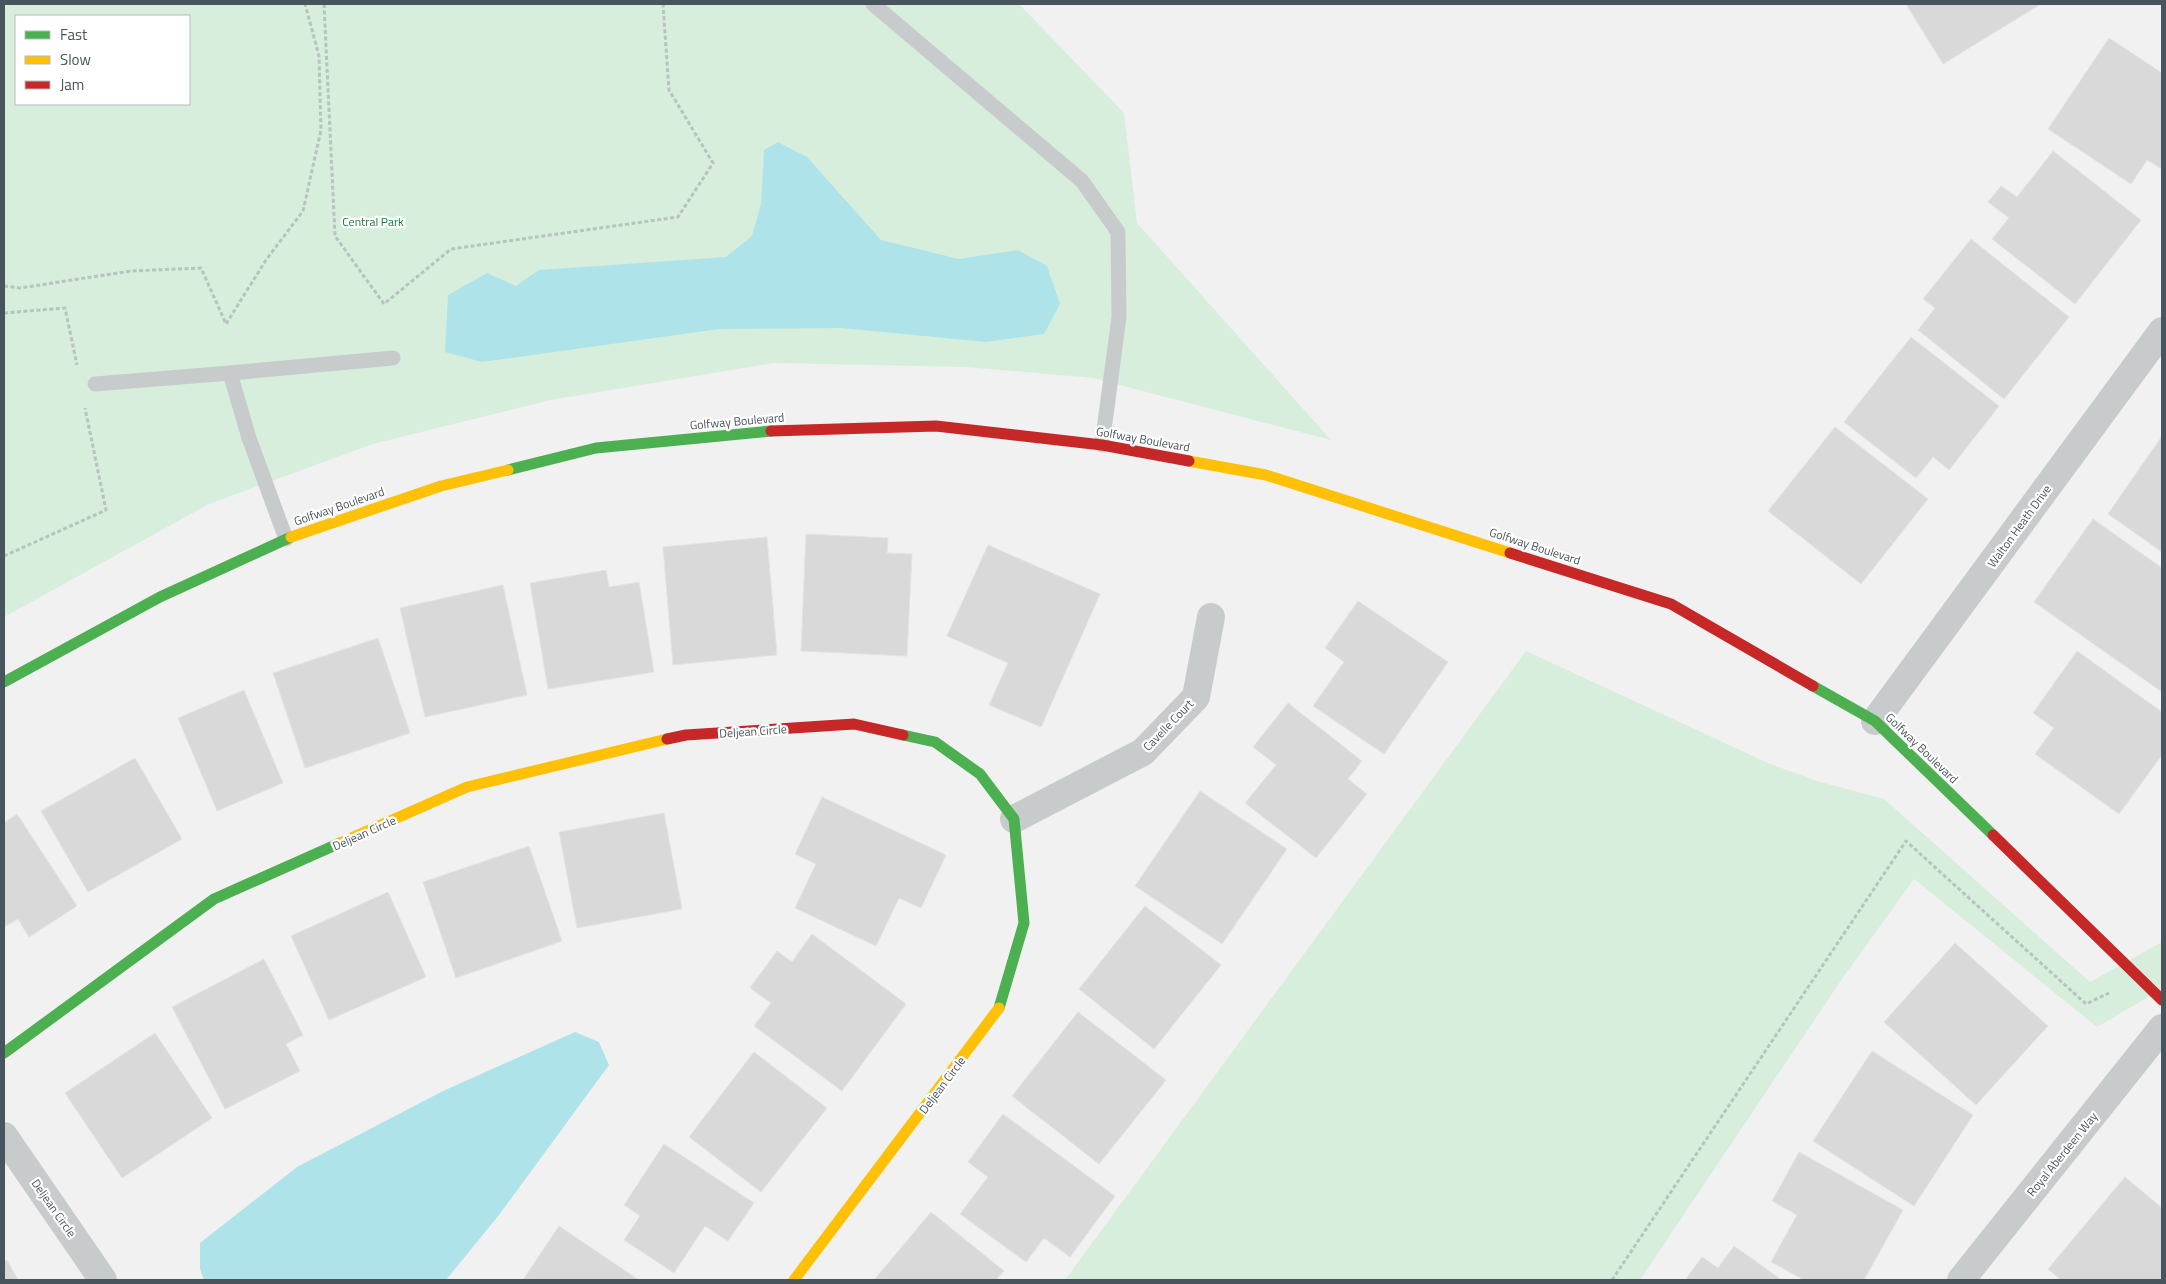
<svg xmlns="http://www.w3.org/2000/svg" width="2166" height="1284" viewBox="0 0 2166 1284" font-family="'Titillium Web',sans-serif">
<rect width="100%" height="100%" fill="#f1f1f1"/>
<path fill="#d7eedd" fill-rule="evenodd" d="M4 4H1019L1124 113 1137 223 1331 440 1093 378 966 367 773 363 550 400 373 444 209 504 4 617ZM16 16H189V104H16Z
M1526 651 1768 763 1817 781 1884 799 2090 982 2162 942V989L2097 1027 1914 879 1844 976 1640 1280H1065Z"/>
<path fill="#aee4e9" d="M778 142 807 157 881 240 959 259 1018 250 1047 266 1060 304 1044 334 986 342 841 328 719 329 482 362 445 352 448 295 487 273 516 286 539 270 726 257 752 236 761 204 764 150Z
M575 1032 599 1042 609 1065 499 1215 446 1280H204L200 1269V1243L297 1167 443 1091Z"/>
<path fill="#d9d9da" stroke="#e2e3e4" d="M1906 4H2041L1943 64Z
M2109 38 2162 73V169L2147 160 2131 184 2048 129Z
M2053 151 2141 220 2075 304 1992 239 2009 218 1988 202 2001 186 2017 197Z
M1971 239 2069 317 2004 399 1918 330 1935 308 1923 299Z
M1911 337 1999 406 1949 470 1933 457 1916 478 1844 422Z
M1835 427 1928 499 1861 584 1768 511Z
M2162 436V552L2108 514Z
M2093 519 2162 568V692L2034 602Z
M806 534 888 538 887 553 912 554 907 656 801 651Z
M767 537 777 655 673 665 663 547Z
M988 545 1100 594 1041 727 989 705 1008 663 947 636Z
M606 570 609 587 639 582 654 672 548 689 530 583Z
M503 585 527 695 425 717 400 608Z
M1358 601 1448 662 1384 754 1313 706 1344 662 1325 648Z
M378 638 410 733 305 768 273 673Z
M2077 651 2162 712V755L2119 814 2035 754 2054 728 2033 713Z
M244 690 283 783 217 811 178 718Z
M1288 703 1362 761 1348 779 1367 794 1316 858 1245 803 1276 765 1253 747Z
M135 758 182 839 88 892 41 811Z
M1200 791 1287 849 1222 944 1135 886Z
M822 797 946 855 921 908 899 898 876 946 795 908 816 864 795 854Z
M664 813 682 909 577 928 559 832Z
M17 814 77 906 29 937 18 919 4 927V823Z
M529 846 562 941 456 978 423 882Z
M388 892 426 977 329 1020 291 936Z
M1145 906 1221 965 1154 1049 1079 989Z
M812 934 906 1004 842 1091 754 1026 771 1003 750 988 777 951 792 962Z
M1955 943 2048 1026 1976 1105 1884 1022Z
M264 959 303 1035 286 1044 300 1071 225 1109 172 1007Z
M1078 1012 1166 1080 1099 1164 1012 1096Z
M155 1033 212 1118 122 1178 65 1093Z
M1872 1051 1973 1115 1914 1206 1813 1141Z
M754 1052 827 1108 761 1192 689 1137Z
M1003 1114 1115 1196 1070 1257 1044 1238 1026 1262 960 1214 988 1177 968 1162Z
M664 1144 754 1203 728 1241 705 1226 674 1273 624 1240 640 1216 624 1205Z
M1799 1152 1903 1210 1864 1280H1804L1771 1262 1797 1215 1772 1201Z
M2125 1177 2162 1208V1280H2061L2048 1269Z
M931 1212 1004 1271 996 1280H874Z
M559 1226 639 1280H523Z
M1734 1246 1782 1280H1685L1702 1257 1718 1268Z
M7 1260 18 1280H4V1262Z"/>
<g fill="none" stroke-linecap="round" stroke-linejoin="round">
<path stroke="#b8c2be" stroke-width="3" stroke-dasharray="4 2.5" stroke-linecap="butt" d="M324 4 335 236 384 304 451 249 678 217 713 163 669 90 663 4
M4 286 20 288 131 271 201 268 226 324 266 260 303 211 321 130 319 56 305 4
M4 313 65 308 77 365
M4 556 106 510 85 408
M1612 1280 1906 841 2086 1004 2109 993"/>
<path stroke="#c8cbcc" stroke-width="15" d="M873 4 1082 181 1118 232 1119 317 1102 445
M95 384 230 373
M286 539 249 438 230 373 393 358"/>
<path stroke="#c8cbcc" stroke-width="28" d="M1875 721 2162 331
M1014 819 1143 752 1196 697 1211 617
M4 1136 103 1280
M1961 1280 2162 1028"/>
<path stroke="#4caf50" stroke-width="11" d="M508 470 596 448 771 431
M4 682 160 597 291 537
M1813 686 1875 721 1993 835
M903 735 935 742 980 774 1014 819 1024 923 999 1008
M4 1053 214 899 340 843"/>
<path stroke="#ffc107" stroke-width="11" d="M1189 461 1266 475 1510 553
M291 537 441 486 508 470
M340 843 467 787 667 739
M794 1280 999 1008"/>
<path stroke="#c62828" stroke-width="11" d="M771 431 936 426 1102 445 1189 461
M1510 553 1671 604 1813 686
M667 739 686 735 854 724 903 735
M1993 835 2162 1000"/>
</g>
<g text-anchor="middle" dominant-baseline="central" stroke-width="4.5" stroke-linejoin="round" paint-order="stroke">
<g font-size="12" fill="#1d7941" stroke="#fff">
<text x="373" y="221">Central Park</text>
</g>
<g font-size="12" fill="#49555c" stroke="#fff">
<text transform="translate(737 421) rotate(-5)">Golfway Boulevard</text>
<text transform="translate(1143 439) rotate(10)">Golfway Boulevard</text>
<text transform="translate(339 506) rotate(-19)">Golfway Boulevard</text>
<text transform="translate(2019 526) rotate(-54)">Walton Heath Drive</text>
<text transform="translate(1535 546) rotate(18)">Golfway Boulevard</text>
<text transform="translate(1168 725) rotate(-46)">Cavelle Court</text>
<text transform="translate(753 731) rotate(-4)">Deljean Circle</text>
<text transform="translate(1922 748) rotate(44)">Golfway Boulevard</text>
<text transform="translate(364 833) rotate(-24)">Deljean Circle</text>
<text transform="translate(942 1085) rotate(-53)">Deljean Circle</text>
<text transform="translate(2062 1154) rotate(-51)">Royal Aberdeen Way</text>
<text transform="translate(54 1208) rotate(55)">Deljean Circle</text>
</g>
</g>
<rect width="2166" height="1284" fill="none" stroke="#49555c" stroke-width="10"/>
<rect x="15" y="15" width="175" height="90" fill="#ffffff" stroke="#b6bbbe"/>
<rect x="25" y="31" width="25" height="8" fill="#4caf50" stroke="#b6bbbe"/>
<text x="60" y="40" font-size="15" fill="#49555c">Fast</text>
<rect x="25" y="56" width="25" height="8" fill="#ffc107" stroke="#b6bbbe"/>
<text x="60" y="65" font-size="15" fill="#49555c">Slow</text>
<rect x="25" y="81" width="25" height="8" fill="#c62828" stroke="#b6bbbe"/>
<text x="60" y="90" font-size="15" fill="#49555c">Jam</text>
</svg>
